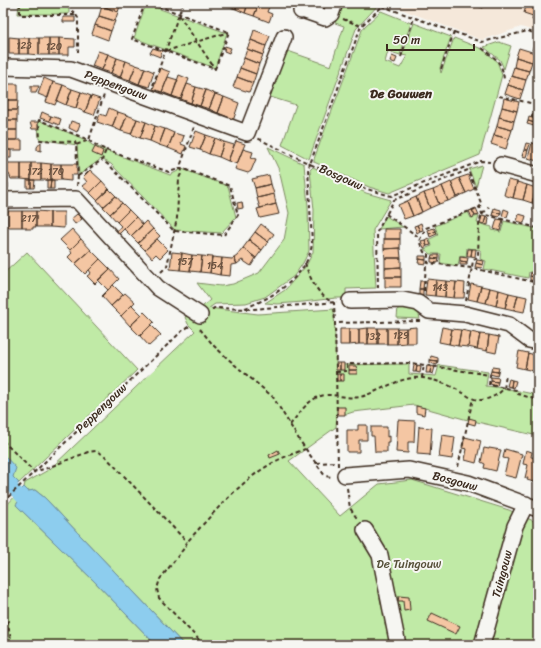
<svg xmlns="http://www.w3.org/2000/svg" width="541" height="648" viewBox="0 0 541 648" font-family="Sriracha,sans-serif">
<rect width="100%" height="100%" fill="#f6f6f2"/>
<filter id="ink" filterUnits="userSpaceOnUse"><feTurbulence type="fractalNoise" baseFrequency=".025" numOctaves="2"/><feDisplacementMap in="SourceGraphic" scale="8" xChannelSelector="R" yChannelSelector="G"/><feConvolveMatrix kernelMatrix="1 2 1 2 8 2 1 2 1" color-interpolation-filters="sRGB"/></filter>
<g filter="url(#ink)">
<path fill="#f5e8da" d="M394 3H538V32L521 27 482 40 393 6Z"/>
<path fill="#c0eaa6" stroke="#7e8a62" d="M19 3H65L69 7V14H18Z
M343 3H380L356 29 309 159 282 145 296 105 267 96 285 50 331 66 344 26 335 23Z
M146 4 227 33 215 68 134 38Z
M381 11 411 23 400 55 388 51 385 62 400 68 407 56 402 55 414 23 451 37 440 68 441 73 454 38 482 49 497 61 502 75 480 155 389 193 369 187 314 162V159L362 30 365 26Z
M499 42 511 46 504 69 500 60 484 47Z
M38 120 86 140 92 145 170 175 182 169 228 186 236 217 221 233 175 230 111 164 101 159 79 175 77 145 39 139Z
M268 147 304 164 308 206 309 251 303 263 294 276 265 297 246 303 215 304 209 308 258 314 334 309 336 365 409 364V374L436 376 439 365 488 372 486 386 504 388 538 395V436L464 419 414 405 353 412 347 414 337 413 336 427 289 461 340 516 379 484 412 480 509 510 538 523V645H184L45 498 35 490 28 491 24 487 25 483 50 469 195 331 188 324 185 317 197 306 202 307 210 300 197 283 221 286 233 284 259 273 284 240 289 213 279 170Z
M482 165 476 187 469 169Z
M313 167 366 193 391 200 373 230 376 288 346 289V298H336L303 302 277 304 265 303 285 290 306 266 313 252 314 210 310 170Z
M468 212 471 218 479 216 477 223 492 227V230L501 232 504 221 538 229 536 238 538 239V272H529L528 278 484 269 486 261 480 259 481 250 467 248 466 257 460 256 458 266 440 263 441 254H431L424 249 432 246 430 239 438 235 435 226Z
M386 216 403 227 379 229Z
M27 252 137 370 19 483 13 478 3 454V274Z
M412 306 418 310 420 319 397 318 398 307Z
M19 492 22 496 16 505 94 581 156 645H3V509Z"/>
<path fill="#8dcdee" stroke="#6c8c9b" d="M3 454 16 468 13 477 19 483 13 487 9 483 3 486Z
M24 487 28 491 35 490 45 498 184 645H156L94 581 16 505 22 496 19 492Z"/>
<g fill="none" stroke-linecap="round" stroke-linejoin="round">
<path stroke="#8dcdee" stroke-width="12" d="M3 478 32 508"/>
</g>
<path fill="#f4c6a3" stroke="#3b2a1e" d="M104 3H121L118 12 102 6Z
M227 3H238L236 9 226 6Z
M238 3H248L245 13 236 9Z
M248 3H259L254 16 245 13Z
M259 3 270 4 267 12 272 14 269 22 254 16Z
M468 3H485L483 8Z
M516 3H538V22L532 20 533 16 524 13 526 6Z
M102 6 118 12 115 21 99 16Z
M99 16 115 21 111 31 95 25Z
M63 17H75V22H63Z
M95 25 111 31 108 40 92 34Z
M254 30 270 36 266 46 251 40Z
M9 37 19 38V54H9Z
M19 38H29V54H19Z
M29 38H39V55L29 54Z
M39 38H49V55H39Z
M49 38H59V55H49Z
M59 38 75 39V47H69V55H59Z
M251 40 266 46 263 55 247 49Z
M535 41 538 42V52L532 50Z
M225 46 231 48 229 53 224 51Z
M153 48 162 51 160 57 150 53Z
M519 48 535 53 532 62 516 57Z
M247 49 263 55 259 64 244 58Z
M98 51 108 54 102 70 92 66Z
M108 54 117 58 111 73 102 70Z
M392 56 397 58 395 63 390 61Z
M516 57 532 62 529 71 514 67Z
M117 58 126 61 120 77 111 73Z
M244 58 259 64 256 74 240 68Z
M126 61 136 65 130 80 120 77Z
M136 65 145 68 139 84 130 80Z
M514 67 529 71 526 80 511 76Z
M145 68 154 72 149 87 139 84Z
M160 68 170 72 162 92 153 89Z
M240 68 256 74 253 83 237 77Z
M179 75 189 79 181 99 172 96Z
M511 76 526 80 523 90 508 85Z
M168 77 178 80 172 96 162 92Z
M237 77 253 83 249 92 233 87Z
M44 78 53 82 48 98 38 94Z
M53 82 63 85 55 105 46 102Z
M3 84H18V100H3Z
M187 84 196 87 191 103 181 99Z
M63 85 72 89 66 105 57 101Z
M508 85 523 90 520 99 505 94Z
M31 86H39L36 93H31Z
M196 87 206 90 200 106 191 103Z
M72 89 81 92 76 108 66 105Z
M206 90 215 94 209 109 200 106Z
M81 92 91 96 85 112 76 108Z
M215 94 224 97 218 113 209 109Z
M91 96 100 99 94 115 85 112Z
M224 97 239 103 233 121 227 119 228 117 218 113Z
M504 98 519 102 517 111 502 107Z
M3 100H18L17 110H3Z
M502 107 517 111 514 121 499 117Z
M109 108 118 112 112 127 97 122 100 114 106 116Z
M3 110H17V120H3Z
M42 112 51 116 49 121 40 118Z
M118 112 127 115 121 131 112 127Z
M127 115 137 119 131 134 121 131Z
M51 116 61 119 59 125 49 121Z
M499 117 514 121 512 130 497 126Z
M529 117 536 119 535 123 528 121Z
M137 119 146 122 140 138 131 134Z
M3 120H17V130H3Z
M71 121 80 124 77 132 69 128Z
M528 121 535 123 534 126 527 124Z
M30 122H38V129H32Z
M146 122 155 126 150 141 140 138Z
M155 126 165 129 159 145 150 141Z
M497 126 512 130 509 139 494 135Z
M165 129 174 133 168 148 159 145Z
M3 130H17V140H3Z
M196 131 206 135 200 150 190 147Z
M174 133 184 136 181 144 186 146 183 154 168 148Z
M206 135 215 138 209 154 200 150Z
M494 135 509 139 506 149 491 144Z
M215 138 224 142 219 157 209 154Z
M3 140H22V150H3Z
M236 141 245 144 237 164 228 161Z
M41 142V151L37 150V147Z
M224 142 234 145 228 161 219 157Z
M526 143 530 144 528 150H524Z
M532 143 538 144 537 161 528 158Z
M95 147 103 151 101 157 92 153Z
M243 149 253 152 251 158 256 159 251 171 248 173 235 169Z
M7 150H11V158H7Z
M524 150H528L526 157 522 156Z
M5 163H21V179H11L9 174 5 173Z
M21 163H31V180L21 179Z
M31 163H41V180H31Z
M41 163 51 164V180H41Z
M51 164H61V180H51Z
M61 164H77V175H71V181L61 180Z
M90 170 102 181 90 193 82 186 87 182 83 177Z
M269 175 271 184 255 188 252 179Z
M468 175 474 189 466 193 459 178Z
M459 178 466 193 457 197 451 182Z
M27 180H31V188H27Z
M31 180H35L34 188H31Z
M47 180H51L50 189H47Z
M51 180H54V189H50Z
M508 180 517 182 513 198 504 195Z
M102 181 109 189 97 200 90 193Z
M451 182 457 197 448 201 442 186Z
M517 182 527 185 523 200 513 198Z
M3 183H8V188H3Z
M271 184 274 194 257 198 255 188Z
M527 185 536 188 532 203 523 200Z
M442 186 448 201 439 204 433 190Z
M536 188H538V205L532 203Z
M109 189 116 196 103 207 97 200Z
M433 190 439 204 430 208 424 193Z
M424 193 430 208 422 212 416 197Z
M274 194 276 204 260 208 257 198Z
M116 196 122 203 110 214 103 207Z
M416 197 422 212 413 216 407 201Z
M407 201 413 216 404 219 398 205Z
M242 202 243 208 238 209 237 203Z
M122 203 129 210 117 222 110 214Z
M276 204 279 214 260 218 257 209Z
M476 208 479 215 475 216 472 210Z
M494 208 501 210V213L493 212Z
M504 209 509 211 507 217 502 216Z
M129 210 136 217 118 235 116 232 121 226 117 222Z
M472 210 475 216 472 218 469 211Z
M8 211H22V227H8Z
M22 211H36V227H33V229H26V227H22Z
M36 211 50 212V227H36Z
M50 212H64V228L50 227Z
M493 212 501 213 499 217 492 215Z
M77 214 82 219 75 224 71 219Z
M519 214 526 216 524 223 517 221Z
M482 216 486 217 484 224 480 223Z
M136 217 143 225 131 236 124 229Z
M486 217 489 218 488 225 484 224Z
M497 219 503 220 500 231 494 229Z
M146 221 153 229 138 243 131 236Z
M421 223 423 230 420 231 417 225Z
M261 224 274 234 268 242 255 232Z
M417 225 420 231 417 233 414 226Z
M434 228 436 231 429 234 428 230Z
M72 229 81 239 70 250 60 240Z
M153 229 160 236 145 250 138 243Z
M384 229H400V239H384Z
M436 231 437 234 430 237 429 234Z
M255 232 268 242 262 250 249 240Z
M428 238 431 245 427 246 425 240Z
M81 239 91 250 75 264 68 257 72 253 70 250Z
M157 239 168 250 160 258 156 254 152 258 145 250Z
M384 239H400V248L384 249Z
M249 240 262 250 256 258 243 248Z
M425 240 427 246 424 248 421 241Z
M243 248 256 258 251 266 242 260 237 264 234 258 237 256Z
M400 248 401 258H385L384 249Z
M468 249H472L471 256H467Z
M472 249H476L475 257 471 256Z
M91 250 100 259 85 274 75 264Z
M172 252 182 253 180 270 170 269Z
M182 253 192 255 190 271 180 270Z
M192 255 202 256 200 272 190 271Z
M432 255H439V259L431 258Z
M202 256 212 257 210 273 200 272Z
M419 256H426V260L419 259Z
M212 257 222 258 220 275 210 273Z
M460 257 468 258 467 262 460 261Z
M222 258 232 259 234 258 237 264 231 265 230 276 220 275Z
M385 258H401V267L385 268Z
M431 258 439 259 438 263 431 262Z
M100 259 110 269 95 284 87 276 91 273 89 270Z
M419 259 426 260V264L418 263Z
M477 260 484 261 483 265 476 263Z
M460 261 467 262V265H460Z
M476 263 483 265 482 268 475 267Z
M401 267V277H385V268Z
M110 269 119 279 108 290 98 280Z
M531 272 538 274V278L530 276Z
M530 276 538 278 537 281 530 280Z
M385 277H401V287H385Z
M427 279 436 280 435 296 425 295Z
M436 280 446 281 445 297 435 296Z
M420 281H424L423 289H419Z
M446 281 456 282 454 298 445 297Z
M456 282 465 283 464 298H454Z
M471 284 481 286 477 301 468 299Z
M113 285 123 295 111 306 102 296Z
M481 286 490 288 486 303 477 301Z
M490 288 499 290 496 306 486 303Z
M419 289H423V296L419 295Z
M499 290 509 293 505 308 496 306Z
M125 293 135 302 121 316 111 306Z
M509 293 518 295 514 310 505 308Z
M518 295 527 297 524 312 514 310Z
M132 305 142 315 130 326 121 316Z
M144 312 154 322 140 336 130 326Z
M151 325 161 335 149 346 140 336Z
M416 327V343H406V328Z
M442 327 452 329 449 344 439 342Z
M368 328V344H359V329Z
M368 328H378V344H368Z
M378 328H387V344H378Z
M387 328H397V344H387Z
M397 328H406V343L397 344Z
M340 329H349V345H340Z
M349 329H359V344L349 345Z
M452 329 461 330 458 346 449 344Z
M461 330 471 332 468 347 458 346Z
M471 332 480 334 477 349 468 347Z
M480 334 489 335 487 351 477 349Z
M489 335 499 337 496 353 487 351Z
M519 351 528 353 525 369 516 367Z
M528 353 538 356 534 371 525 369Z
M431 356 438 358V361L430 360Z
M538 356V372L534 371Z
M430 360 438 361 437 365 430 363Z
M336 363H340V370H336Z
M340 363H344V370H340Z
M414 364 417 365 416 372H413Z
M417 365 421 366 420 373 416 372Z
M427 365 431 366 430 373H426Z
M349 366H356L357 370H349Z
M431 366 435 367 433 374 430 373Z
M492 367 499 368 498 372 491 371Z
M349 370H357V374H349Z
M491 371 498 372 497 376 490 374Z
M337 374H340V381H337Z
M340 374H344V381H340Z
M491 377 499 378 498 382 491 381Z
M509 379 512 380 511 387 507 386Z
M512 380 516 381 514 388 511 387Z
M491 381 498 382 497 386 490 384Z
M416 406 425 408 424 415 416 413Z
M337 407H345V415H337Z
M469 418 476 420 475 425 468 423Z
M398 420 415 421 414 442H408V453L396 452Z
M358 425H367V440H359V452H347V430H358Z
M419 426V427L432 428 430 456V455L417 454Z
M371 427H387V437L389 436V442H387V452H375L374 436H371Z
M442 435 455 437 452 459 439 457Z
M465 437 481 441 476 463 465 460 467 449 462 448Z
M484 448 489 449V448L501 450 496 471 484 468 485 464 481 462Z
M505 449 522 454 516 478 504 475 508 459 503 458Z
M278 450 280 454 270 458 269 455Z
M526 450 532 452 531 457 538 458V477L537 481 535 480 534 482 527 480 528 478H525L528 465 523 464Z
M399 596 409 597 410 610 404 611 403 601H398Z
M432 613 460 626 456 634 428 621Z"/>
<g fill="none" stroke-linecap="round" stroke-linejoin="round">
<defs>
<path id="minor" d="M301 11 302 10 325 18 331 14 335 3
M3 67 71 69 247 133 284 37
M501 165 538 175
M3 200 76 199 158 288 200 315
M350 301 403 300 418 303 429 311 465 314 509 325 529 340 538 342
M345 475 409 470 468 483 538 509
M365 530 380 555 398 645
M482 645 515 526 526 504"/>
</defs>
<use href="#minor" stroke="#3b2a1e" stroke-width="18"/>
<path stroke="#3b2a1e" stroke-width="2" stroke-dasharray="4 3" stroke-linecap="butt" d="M20 3V15H76L65 3
M145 3 132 39 215 69 229 32 150 3
M386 3 361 26 310 164 360 187 391 196 481 161 490 162
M67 6 70 3
M382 6 482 42 528 31 538 35
M76 15 78 18V52
M179 15 215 69
M343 19 361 26
M482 48C495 58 502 61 504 79
M166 51 229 32
M401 57 414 18
M441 69 454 32
M153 85 183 3
M538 94 532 117 538 119 537 127H538
M499 96 535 104
M76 145 75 142 40 140 39 120 89 140 92 143 106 150
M106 150 169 172 182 168 230 186 238 215 224 235 174 231 110 166 102 160Z
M78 176 102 160
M77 186 78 176 76 145 89 140 104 95
M386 214 420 238
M538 228 482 214 480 207 426 228 419 241 424 252 428 254V263L472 268 538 283
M305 263C310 279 318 296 334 303L335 323
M161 272 167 266 177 218 179 178 182 172 181 164 194 127
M378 288 377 232 394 200 468 170 481 203 480 207
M424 291 426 266 428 263
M466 301 473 261 478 256 479 225 481 216 489 207
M245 308C272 298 309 276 312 243L308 169 310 164 257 138
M212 310 214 308 253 309 337 302
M200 329 214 346 235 365 273 397 300 441 325 476 333 477
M336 372 347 371V364L411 363 490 375 489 385 516 390 518 394 538 400
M422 378 424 364
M290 425C298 415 306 402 318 397 331 391 346 400 360 397 380 392 401 375 423 378 435 380 447 384 458 390 465 393 471 400 480 400 488 400 499 395 504 388 505 385 505 379 506 376
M3 441 34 472 47 468 88 452 96 451 104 455 187 542
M316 463 337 462
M338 466 335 323 421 321
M458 467 473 398
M347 488 350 508 358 520
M3 502 182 331 191 325
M3 600 12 645
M204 645 159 598 157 589 160 579 185 547 187 542C212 515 236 485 269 465 280 458 293 454 305 449"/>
<use href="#minor" stroke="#f6f6f2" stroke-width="15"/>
</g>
</g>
<g text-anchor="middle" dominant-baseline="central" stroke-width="4" stroke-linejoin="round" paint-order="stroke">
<g font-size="10" fill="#69513f">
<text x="24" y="46">123</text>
<text x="54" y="47">120</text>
<text x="35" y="172">172</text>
<text x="56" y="172">170</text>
<text x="29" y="219">217</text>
<text x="185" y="262">157</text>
<text x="215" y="266">154</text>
<text x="440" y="288">143</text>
<text x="401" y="336">129</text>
<text x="373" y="337">132</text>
</g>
<g font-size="12" fill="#3b2a1e" stroke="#f6f6f2">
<text transform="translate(116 85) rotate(20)">Peppengouw</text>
<text transform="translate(341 177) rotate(24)">Bosgouw</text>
<text transform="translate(101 408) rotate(-44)">Peppengouw</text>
<text transform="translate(455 481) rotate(15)">Bosgouw</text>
<text transform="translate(502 574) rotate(-75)">Tuingouw</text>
</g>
<g font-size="12" fill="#565039" stroke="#f6f6f2">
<text x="409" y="564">De Tuingouw</text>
</g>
<g font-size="13" font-weight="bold" fill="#3b2a1e" stroke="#f6f6f2">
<text x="401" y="93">De Gouwen</text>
</g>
</g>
<rect width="541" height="648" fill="none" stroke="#f6f6f2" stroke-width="16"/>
<rect x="8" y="8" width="525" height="632" fill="none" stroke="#3b2a1e" stroke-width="1.5" filter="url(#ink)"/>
<path d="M387 44v6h87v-6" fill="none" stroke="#3b2a1e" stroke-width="2"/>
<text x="393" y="44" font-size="12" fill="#3b2a1e" stroke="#f6f6f2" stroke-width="3" paint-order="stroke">50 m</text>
</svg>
